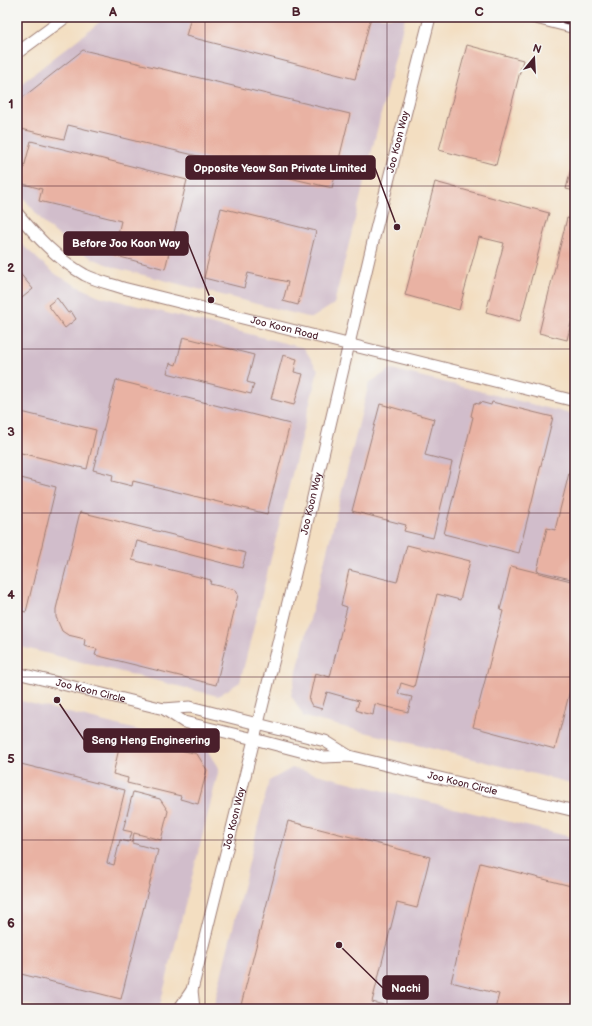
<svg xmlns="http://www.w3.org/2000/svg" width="592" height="1026" viewBox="0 0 592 1026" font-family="'Balsamiq Sans',sans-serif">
<rect width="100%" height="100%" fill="#f6f6f2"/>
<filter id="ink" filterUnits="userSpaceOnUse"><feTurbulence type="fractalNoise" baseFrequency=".025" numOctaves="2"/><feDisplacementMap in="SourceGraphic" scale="8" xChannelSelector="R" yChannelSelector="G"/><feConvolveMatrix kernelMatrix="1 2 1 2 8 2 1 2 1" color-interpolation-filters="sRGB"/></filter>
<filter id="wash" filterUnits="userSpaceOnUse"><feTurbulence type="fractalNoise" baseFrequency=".012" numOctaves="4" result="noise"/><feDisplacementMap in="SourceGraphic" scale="16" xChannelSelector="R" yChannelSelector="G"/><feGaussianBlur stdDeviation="0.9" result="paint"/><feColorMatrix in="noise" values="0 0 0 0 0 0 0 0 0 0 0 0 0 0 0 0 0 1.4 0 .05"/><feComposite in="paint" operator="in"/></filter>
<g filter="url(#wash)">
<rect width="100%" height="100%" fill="#f3dec1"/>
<path fill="#d1bdcb" d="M106 17H405L334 304 312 318 116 268 94 259 75 249 45 224 32 208 17 190V87Z
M17 240 41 262 57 275 77 286 99 296 304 348 318 370 240 682 218 696 17 646Z
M391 369 575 415V784L304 717 291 695 369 383Z
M17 700 205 747 219 769 159 1009H46L17 1002Z
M292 768 575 838V1009H213L269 781Z"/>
<g id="blocks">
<path fill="#e9b2a3" d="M191 17H371L355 79 186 36Z
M467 45 523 60 496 165 439 150Z
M83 50 350 114 332 188 68 125 64 139 17 128V102Z
M31 141 187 180 165 269 113 255 121 221 39 201 42 189 20 183Z
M574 157H575V191L566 189Z
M435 182 549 213 520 321 486 312 504 243 479 237 459 310 405 295Z
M221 208 316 231 298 305 283 301 288 282 248 273 244 288 204 278Z
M567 218 575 220V307L567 340 539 333Z
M17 270 33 289 17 302Z
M57 298 68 313 71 311 76 319 65 328 48 305Z
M183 337 254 355 247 382 254 384 251 394 167 373 170 363 176 365Z
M283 355 297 359 294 372 303 374 294 405 271 399Z
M116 380 290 424 267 514 133 481 132 486 112 481 113 475 93 470Z
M480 402 491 405 492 402 553 417 519 553 444 534 473 417 471 416 474 403 479 404Z
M380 404 434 419 425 455 452 462 433 538 404 531 406 525 352 511Z
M17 411 96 430 87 469 17 452Z
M574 453H575V580L537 571 547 528 555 530Z
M17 477 56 487 26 612 17 610Z
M80 512 246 553 242 568 137 541 132 560 211 580 210 584 236 590 238 595 216 685 95 655 97 649 84 646 85 639 68 635 62 631 56 617V609Z
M407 545 470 561 460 600 437 594 414 687 401 683 398 694 412 697 408 712 375 704 373 715 364 713 356 710 359 701 327 692 322 709 312 706 309 700 315 673 330 677 347 607 341 605 349 570 397 582Z
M511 566 575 582V671L555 749 473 727 503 611 500 610Z
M122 736 197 754 207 770 198 804 180 799 181 796 127 783 128 778 113 774Z
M17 763 125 790 107 863 114 865 120 840 129 842 132 832 123 830 133 792 160 799 168 811 161 840 134 833 132 843 158 850 121 999 17 973Z
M288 821 430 857 417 908 397 903 372 1002 388 1006 387 1009H240Z
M480 863 575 887V1009H495L499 994 451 982Z"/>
</g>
</g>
<g filter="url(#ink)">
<use href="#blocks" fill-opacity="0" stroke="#9e7e76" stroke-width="1"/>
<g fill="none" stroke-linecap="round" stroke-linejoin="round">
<defs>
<g id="street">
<path d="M532 17 575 28"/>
<path d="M17 53 66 17"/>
<path id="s1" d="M17 213C37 237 57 259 85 275 97 281 111 284 123 288L575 401"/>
<path id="s2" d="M17 673 164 709 190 707 325 741 349 756"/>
<path id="s3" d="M164 709 184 722 254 739 323 757 349 756 575 811"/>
<path d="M179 1009 192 990"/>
<path id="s4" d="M194 1009 192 990 295 574 375 233 430 17"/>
</g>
</defs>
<use href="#street" stroke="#9e7e76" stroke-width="13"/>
<use href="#street" stroke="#fff" stroke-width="11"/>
<path stroke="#4a1f2b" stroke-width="3" stroke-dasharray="6 3" stroke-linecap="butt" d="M545 17 575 25"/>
</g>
</g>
<path fill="none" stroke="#4a1f2b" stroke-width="1" stroke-opacity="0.55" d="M205 17V1009M387 17V1009M17 186H575M17 349H575M17 513H575M17 677H575M17 840H575"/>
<g text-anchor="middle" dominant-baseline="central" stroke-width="4" stroke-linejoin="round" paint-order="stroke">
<g font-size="10" fill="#4a1f2b" stroke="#f6f6f2">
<text stroke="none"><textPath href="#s4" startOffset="892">Joo Koon Way</textPath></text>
<text stroke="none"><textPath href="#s1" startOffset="299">Joo Koon Road</textPath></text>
<text stroke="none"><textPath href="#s4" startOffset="520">Joo Koon Way</textPath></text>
<text stroke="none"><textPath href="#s2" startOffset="76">Joo Koon Circle</textPath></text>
<text stroke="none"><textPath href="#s3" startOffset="310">Joo Koon Circle</textPath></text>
<text stroke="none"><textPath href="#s4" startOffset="196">Joo Koon Way</textPath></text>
</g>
</g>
<path fill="none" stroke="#4a1f2b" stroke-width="1.5" d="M397 227L375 168M211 300L188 243M57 700L84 740M339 945L383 988"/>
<g fill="#4a1f2b" stroke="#f6f6f2" stroke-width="1.5">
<circle cx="397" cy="227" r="4"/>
<circle cx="211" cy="300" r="4"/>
<circle cx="57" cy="700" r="4"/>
<circle cx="339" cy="945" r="4"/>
</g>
<g fill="#4a1f2b" stroke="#4a1f2b" stroke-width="1.5">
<rect x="186" y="156" width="189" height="23" rx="4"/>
<rect x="64" y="232" width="124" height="23" rx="4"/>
<rect x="84" y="729" width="135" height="23" rx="4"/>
<rect x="383" y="976" width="45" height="23" rx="4"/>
</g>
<g font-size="11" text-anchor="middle" font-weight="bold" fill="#fff">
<text x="280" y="172">Opposite Yeow San Private Limited</text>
<text x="126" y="247">Before Joo Koon Way</text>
<text x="151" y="744">Seng Heng Engineering</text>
<text x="406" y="992">Nachi</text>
</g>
<rect width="592" height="1026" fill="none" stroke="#f6f6f2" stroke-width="44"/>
<g transform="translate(534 58) rotate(18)" stroke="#f6f6f2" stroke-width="3" paint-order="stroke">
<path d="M0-3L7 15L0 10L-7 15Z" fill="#4a1f2b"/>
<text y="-6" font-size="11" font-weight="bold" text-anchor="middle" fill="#4a1f2b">N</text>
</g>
<rect x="22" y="22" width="548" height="982" fill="none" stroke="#4a1f2b" stroke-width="1.5"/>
<g font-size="13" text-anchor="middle" font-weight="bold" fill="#4a1f2b">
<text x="113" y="16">A</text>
<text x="296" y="16">B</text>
<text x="479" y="16">C</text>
<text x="11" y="108">1</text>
<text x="11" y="272">2</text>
<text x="11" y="436">3</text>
<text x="11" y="599">4</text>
<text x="11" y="763">5</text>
<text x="11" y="927">6</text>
</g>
</svg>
